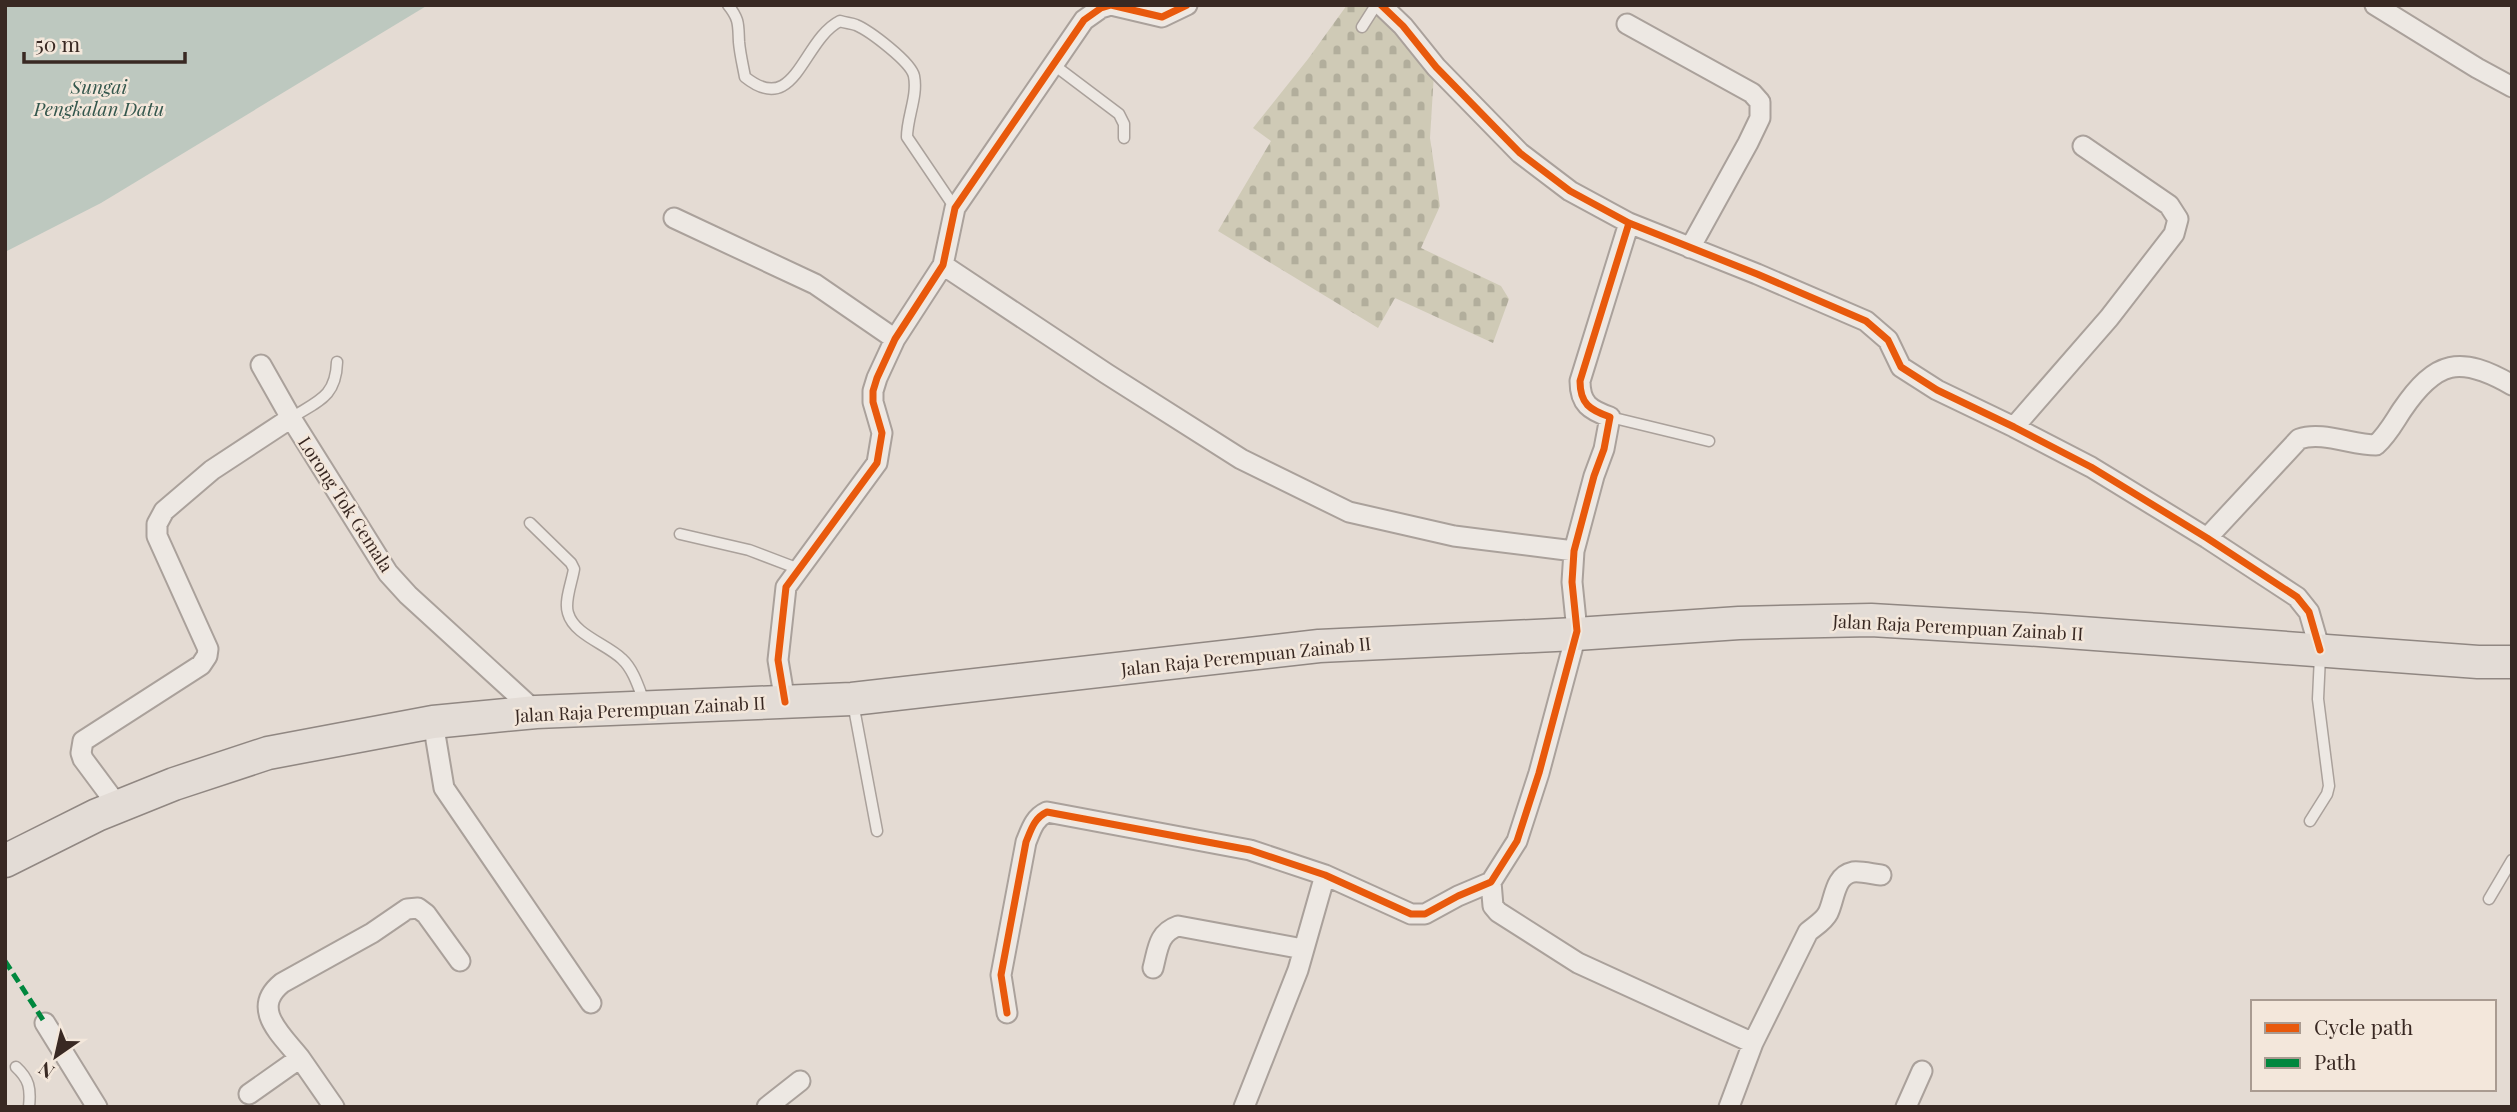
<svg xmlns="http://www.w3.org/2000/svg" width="2517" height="1112" viewBox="0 0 2517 1112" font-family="'Playfair Display',serif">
<defs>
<pattern id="cemetery-stones" width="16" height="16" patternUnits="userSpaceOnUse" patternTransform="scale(1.75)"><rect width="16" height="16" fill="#cfcab6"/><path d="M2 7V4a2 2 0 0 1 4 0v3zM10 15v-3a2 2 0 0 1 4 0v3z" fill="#b2ae9c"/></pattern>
</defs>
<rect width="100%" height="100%" fill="#e4dbd3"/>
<path fill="url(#cemetery-stones)" d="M1347 5H1372L1434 73 1430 138 1440 206 1421 248 1501 286 1509 299 1493 343 1395 298 1378 328 1218 231 1271 141 1253 128 1308 59Z"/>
<path fill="#bdc8bf" d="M5 5H428L101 203 5 252Z"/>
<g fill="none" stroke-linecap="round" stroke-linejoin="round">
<defs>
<path id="lane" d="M728 5C740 20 738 25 739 42 740 54 743 66 745 77 796 118 802 40 840 21 845 23 851 23 856 25 870 31 911 62 914 76 918 96 907 117 907 137L955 208
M1362 27 1376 5
M1054 65 1119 114 1124 124V138
M1610 417 1709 441
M291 418C318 401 336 397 337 362
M530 523 571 563 574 569C572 582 564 601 568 613 574 635 607 644 622 659 634 670 639 689 645 704
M680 534 749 550 799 569
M853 703 877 831
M2310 821 2327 794 2329 786 2318 699 2320 656
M2489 899 2512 860
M16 1067C29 1079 31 1088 29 1107"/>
<path id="street" d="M1381 5 1403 26 1436 67 1520 153 1570 191 1629 223 1757 274 1866 321 1888 340 1901 367 1937 390 2014 427 2091 467 2207 538 2297 597 2309 612 2320 650
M2375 5 2477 68 2512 87
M1627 24 1752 93 1760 102V118L1748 143 1690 248
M674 218 815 284 895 339
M943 265 1107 374 1241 459 1349 512 1454 536 1574 551
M261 365 291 418 388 573 408 595 536 712
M2014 427 2109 318 2174 234 2178 219 2169 205 2083 146
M2207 538 2299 439C2322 431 2352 445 2376 445 2388 434 2394 422 2402 410 2436 360 2460 355 2512 385
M785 702 778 660 786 587 877 463 882 433 873 402V391L877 378 895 339 943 265 955 208 1084 20 1101 8 1111 5 1162 17 1187 5
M433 722 444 788 591 1003
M118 806 83 759 81 753 83 741 201 665 207 656 208 649 157 536V524L164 511 212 470 291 418
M1491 882 1493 906 1498 912 1578 963 1753 1043 1729 1107
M1153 968C1158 949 1158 933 1178 926L1303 949
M1007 1013 1001 975 1026 842C1031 830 1034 818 1047 812L1250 850 1325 875 1411 914H1425L1458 896 1491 882 1517 841 1539 773 1577 631 1572 582 1574 551 1594 476 1604 449 1610 417C1590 410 1580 404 1580 381L1629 223
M45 1023 97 1107
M1753 1043 1808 932C1815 926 1824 921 1828 913 1835 899 1834 876 1853 872 1861 871 1872 874 1881 875
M300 1058C281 1034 250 1009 282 983L372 933 407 909 418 908 426 914 460 961
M249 1094 300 1058 334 1107
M767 1107 800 1081
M1244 1107 1298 970 1325 875
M1906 1107 1922 1071"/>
<path id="primary" d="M5 861 97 815 174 784 268 753 433 722 536 712 852 699 1319 646 1576 634 1739 623 1871 620 2040 630 2478 662H2512"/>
</defs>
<use href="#lane" stroke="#aaa19b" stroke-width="13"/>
<use href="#street" stroke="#aaa19b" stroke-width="23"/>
<use href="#primary" stroke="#908782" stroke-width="35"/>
<use href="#lane" stroke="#ede8e3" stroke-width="10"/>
<use href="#street" stroke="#ede8e3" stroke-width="19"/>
<use href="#primary" stroke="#e3dcd6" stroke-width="32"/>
<path stroke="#00873e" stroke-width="5" stroke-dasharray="10 5" stroke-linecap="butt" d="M5 961 45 1023"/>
<defs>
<path id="cycleway" d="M1381 5 1403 26 1436 67 1520 153 1570 191 1629 223 1757 274 1866 321 1888 340 1901 367 1937 390 2014 427 2091 467 2207 538 2297 597 2309 612 2320 650
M785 702 778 660 786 587 877 463 882 433 873 402V391L877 378 895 339 943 265 955 208 1084 20 1101 8 1111 5 1162 17 1187 5
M1007 1013 1001 975 1026 842C1031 830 1034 818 1047 812L1250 850 1325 875 1411 914H1425L1458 896 1491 882 1517 841 1539 773 1577 631 1572 582 1574 551 1594 476 1604 449 1610 417C1590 410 1580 404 1580 381L1629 223"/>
</defs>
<use href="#cycleway" stroke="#f3e7db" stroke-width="11"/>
<use href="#cycleway" stroke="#e8590c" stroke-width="7"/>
</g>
<g text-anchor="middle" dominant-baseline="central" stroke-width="5" stroke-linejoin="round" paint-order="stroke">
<g font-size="18" fill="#392923" stroke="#f3e7db">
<text transform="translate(346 504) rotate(57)">Lorong Tok Gemala</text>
<text transform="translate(1958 627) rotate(3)">Jalan Raja Perempuan Zainab II</text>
<text transform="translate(1246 656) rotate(-6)">Jalan Raja Perempuan Zainab II</text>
<text transform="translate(640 709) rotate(-3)">Jalan Raja Perempuan Zainab II</text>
</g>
<g font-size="19" font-style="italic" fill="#34574d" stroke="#f3e7db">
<text x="99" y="86">Sungai<tspan x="99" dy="22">Pengkalan Datu</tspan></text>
</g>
</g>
<rect width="2517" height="1112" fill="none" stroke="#392923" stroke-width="14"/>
<rect x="2251" y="1000" width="245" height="91" fill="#f3e7db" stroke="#a99b91" stroke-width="2"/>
<rect x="2265" y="1023" width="35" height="10" fill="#e8590c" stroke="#a99b91" stroke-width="2"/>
<text x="2314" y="1035" font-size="21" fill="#392923">Cycle path</text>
<rect x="2265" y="1058" width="35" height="10" fill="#00873e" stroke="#a99b91" stroke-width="2"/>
<text x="2314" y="1070" font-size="21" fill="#392923">Path</text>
<g transform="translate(56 1056) rotate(214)" stroke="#f3e7db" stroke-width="5" paint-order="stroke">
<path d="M0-5L12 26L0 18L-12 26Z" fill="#392923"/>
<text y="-10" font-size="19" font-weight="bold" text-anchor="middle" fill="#392923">N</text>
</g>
<path d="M24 52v10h161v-10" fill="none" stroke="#392923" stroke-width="3.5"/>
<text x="35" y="52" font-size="21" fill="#392923" stroke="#f3e7db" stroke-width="5" paint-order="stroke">50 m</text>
</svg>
